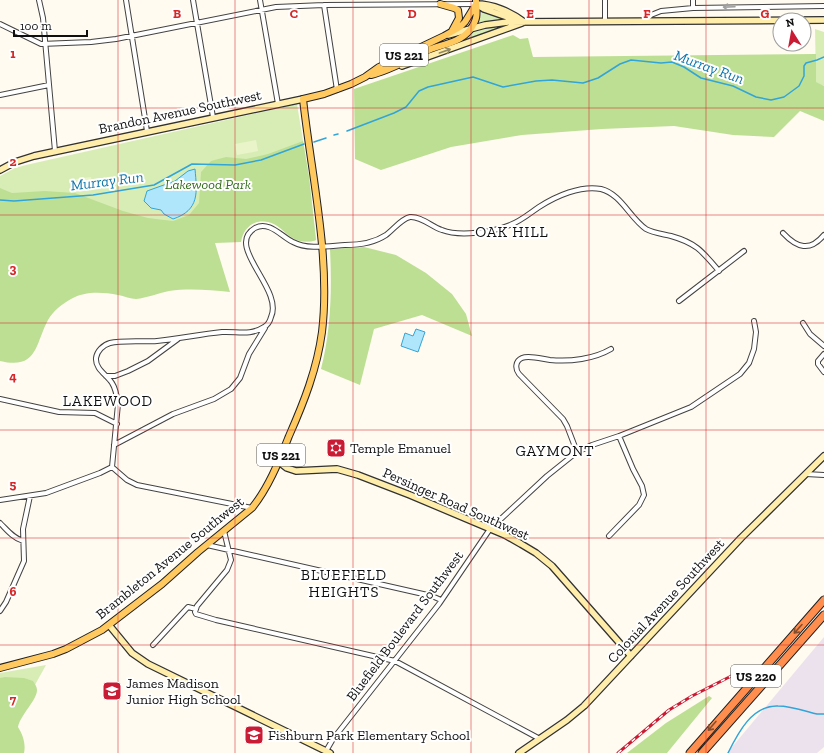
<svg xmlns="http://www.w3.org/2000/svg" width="824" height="753" viewBox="0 0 824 753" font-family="'Zilla Slab',serif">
<rect width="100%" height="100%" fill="#fffbf0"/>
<path fill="#ece2ee" d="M824 637V747L817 753H727Z"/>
<path fill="#d8edb6" d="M482 11 505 19 478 24Z
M512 24 457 43 473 31Z
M815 29 824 32V86L816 83Z
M297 104 309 177 316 240C311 242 303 242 297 240 288 237 283 228 274 224 258 216 243 226 241 242L83 243 0 302V176L15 168 26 165Z
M46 665 0 748V673Z"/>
<path fill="#bddf94" d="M513 35 520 39 528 38 533 57 816 54V82L824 86V121L800 111 774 137 733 135 674 126 602 129 522 135 451 147 381 170 355 159 354 89Z
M303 141 309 177 316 240C311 242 303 242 297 240 288 237 282 228 274 224 258 216 243 226 241 242L215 243 230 292C210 290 189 288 169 291 158 293 147 298 136 299 131 299 124 296 118 295 102 292 85 291 71 299 62 304 53 311 48 320 35 344 38 370 0 361V188L12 193 45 191 75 193 123 211 148 218 173 221 189 215 199 203 201 172 211 161 226 157 246 159 268 154Z
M364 247 396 255 426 273 452 294 466 314 472 336 422 315 374 329 360 385 321 369C331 330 332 290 330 249Z
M5 677 24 678 33 681C35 684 37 687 37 690 37 700 21 714 18 727 23 735 26 744 24 753H0V678Z
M709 696 712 698 667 753H627L666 723Z"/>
<path fill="#e9f4c9" d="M256 140 258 151 237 155 235 144Z
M91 177 92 185 78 188 76 179Z"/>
<path fill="#b0e6fb" stroke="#31a5d8" d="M195 169C197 192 200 210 173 219L164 214 161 210 151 208 144 201 147 191 175 181 188 171Z
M416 329 425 332 418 352 401 346 405 333 413 336Z"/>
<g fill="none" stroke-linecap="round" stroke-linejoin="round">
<path stroke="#31a5d8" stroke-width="1.5" d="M347 131 394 113 406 107 419 91 428 87 473 77 503 87 536 81 552 80 583 83 598 78 620 64 631 60 661 63 672 62 684 67 701 78 733 86 756 97 771 100 784 97 799 86 804 76V66L806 63 817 60 824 57
M334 135 338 134
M314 142 326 138
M0 200 14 201 93 195 154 185 192 164 235 165 261 160 304 144
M728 753C738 733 752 705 778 706 791 706 805 711 817 714H824"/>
<defs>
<path id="street" d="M39 0 43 18 55 151
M126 0 147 131
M193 0 213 117
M260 0 278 104
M605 0V22
M693 0V8
M324 5 337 90
M645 21 651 15 661 11 693 8 824 6
M0 24 41 44 91 42 116 39 276 7 324 5 476 4
M0 95 49 85
M783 233C797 248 810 252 824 235
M679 301 744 251
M803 323 810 334 824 346
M824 354 818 361V364L824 372
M106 376H115L128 371 148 361 178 339
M0 399 59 412 95 413 117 424
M114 445 173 414 214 399 231 389 240 378 249 354 265 328
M577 452 567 426 563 419 519 374C515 369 515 361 522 358 529 355 542 359 550 360 570 362 594 359 611 349
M112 467 118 404C117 396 116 389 112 383 107 375 95 369 96 358 97 351 103 345 110 343 121 340 144 342 157 341 179 339 200 334 222 332 237 331 250 336 264 327 268 325 270 321 271 317 284 289 224 246 255 228 269 220 282 237 293 242 308 250 329 246 345 245 359 245 374 243 386 235 394 229 401 219 410 217 421 216 432 227 442 230 460 237 493 232 510 225 521 221 530 213 539 207 556 196 581 185 601 189 621 194 630 218 646 229 653 233 663 234 671 236 696 243 702 251 719 271
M112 467 127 480 137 485 252 508
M806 474 824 475
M0 500 46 493 100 473 112 467
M0 523C7 530 13 538 23 541
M224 531 231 560 227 570 197 606 195 612 196 614 216 620 395 661 540 739
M609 536 639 505 644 495 642 486 633 469 619 436
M207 545 432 596 441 600
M0 611 6 602 24 561 23 529 30 496
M153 645 188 607 196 609
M326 751 333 739 439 604 490 529 547 476 577 452 592 445 619 436 691 407 740 374 749 363 754 349 756 332 754 321"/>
<path id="secondary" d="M476 4C493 4 511 12 524 22
M476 4 484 9 516 20
M448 35 485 25 508 22 824 20
M402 66 522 23
M0 170 15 162 34 156 303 99
M278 461 287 468 296 471 337 469 358 475 410 495 505 535 521 544 536 553 552 566 631 656
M109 625 132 653 148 664 330 753
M519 753 567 720 584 706 741 538 824 456"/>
<path id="primary" d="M440 4 454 8 458 10 459 18 452 31
M371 75C392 70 411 58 431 49 445 44 460 42 470 30 478 19 477 14 476 1
M0 668 53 654 66 649 102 630 162 584 198 552 252 508C269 487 279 461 289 436 304 402 317 369 322 332 331 258 311 173 303 99L324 94 351 84 365 77 379 67 444 36 460 27 465 22 476 4"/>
<path id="highway" d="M690 753 824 600
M702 753 824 615"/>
</defs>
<use href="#street" stroke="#424242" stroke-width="6"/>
<use href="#secondary" stroke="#313131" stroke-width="8"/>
<use href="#primary" stroke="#202020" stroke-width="8"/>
<use href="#highway" stroke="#202020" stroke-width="9"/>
<use href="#street" stroke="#fff" stroke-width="4"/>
<use href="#secondary" stroke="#ffeeab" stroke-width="5.5"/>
<use href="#primary" stroke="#ffc960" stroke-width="6"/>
<use href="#highway" stroke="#ff8e4e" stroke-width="7"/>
<defs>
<path id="rail" d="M618 753 669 710 692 696 747 668"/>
</defs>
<use href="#rail" stroke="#ca1b34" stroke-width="3"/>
<use href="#rail" stroke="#fff" stroke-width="1.5" stroke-dasharray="4.5" stroke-linecap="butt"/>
</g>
<defs><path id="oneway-shaft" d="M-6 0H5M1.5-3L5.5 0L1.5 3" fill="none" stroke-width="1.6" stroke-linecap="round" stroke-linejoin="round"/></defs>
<use stroke="#9f9f9f" href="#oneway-shaft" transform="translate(729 7) rotate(178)"/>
<use stroke="#938a65" href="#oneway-shaft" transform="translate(445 51) rotate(-19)"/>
<g stroke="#874e2e">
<use href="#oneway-shaft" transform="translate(798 629) rotate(132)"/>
<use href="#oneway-shaft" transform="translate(712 726) rotate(131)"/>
</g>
<path fill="none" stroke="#d62828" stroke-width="1" stroke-opacity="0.55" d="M118 0V753M235 0V753M353 0V753M471 0V753M589 0V753M706 0V753M0 108H824M0 215H824M0 323H824M0 430H824M0 538H824M0 645H824"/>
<defs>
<symbol id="synagogue-square" viewBox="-11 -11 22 22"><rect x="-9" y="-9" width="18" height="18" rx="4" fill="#ca1b34" stroke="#fff"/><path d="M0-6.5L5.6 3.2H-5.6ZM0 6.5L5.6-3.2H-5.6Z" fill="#fff"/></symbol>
<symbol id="school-square" viewBox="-11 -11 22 22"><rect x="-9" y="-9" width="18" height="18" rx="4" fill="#ca1b34" stroke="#fff"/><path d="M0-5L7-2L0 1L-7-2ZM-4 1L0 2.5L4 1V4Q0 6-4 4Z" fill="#fff"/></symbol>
</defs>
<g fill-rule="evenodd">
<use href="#synagogue-square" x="325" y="437" width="22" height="22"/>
<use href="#school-square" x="101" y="680" width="22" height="22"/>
<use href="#school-square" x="243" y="724" width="22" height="22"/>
</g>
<g text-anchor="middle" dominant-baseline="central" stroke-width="4" stroke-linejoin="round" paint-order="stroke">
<g fill="#fff" stroke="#575757" stroke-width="1">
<rect x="380" y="44" width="48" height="22" rx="3"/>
<rect x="257" y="444" width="48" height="22" rx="3"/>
<rect x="731" y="665" width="50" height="22" rx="3"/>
</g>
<g font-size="13" font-weight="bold" fill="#0f0f0f">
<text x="404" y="55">US 221</text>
<text x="281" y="455">US 221</text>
<text x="756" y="676">US 220</text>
</g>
<g font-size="14" fill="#0f0f0f" stroke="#fff">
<text transform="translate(180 112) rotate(-12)">Brandon Avenue Southwest</text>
<text transform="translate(456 504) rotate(24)">Persinger Road Southwest</text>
<text transform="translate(170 558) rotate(-39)">Brambleton Avenue Southwest</text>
<text transform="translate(666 601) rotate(-47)">Colonial Avenue Southwest</text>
<text transform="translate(405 626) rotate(-53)">Bluefield Boulevard Southwest</text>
</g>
<g font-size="14" font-style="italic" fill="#326c19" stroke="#fff">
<text x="208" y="184">Lakewood Park</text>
</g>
<g font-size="14" fill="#0f0f0f" stroke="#fff" text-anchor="start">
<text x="350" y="448">Temple Emanuel</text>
<text x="126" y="683">James Madison<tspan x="126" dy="16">Junior High School</tspan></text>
<text x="268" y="735">Fishburn Park Elementary School</text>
</g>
<g font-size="15" font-style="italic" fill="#0d75ab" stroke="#fff">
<text transform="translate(709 67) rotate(20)">Murray Run</text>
<text transform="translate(107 181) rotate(-7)">Murray Run</text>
</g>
<g font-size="15" letter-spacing="1" fill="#0f0f0f" stroke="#fff">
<text x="512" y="232">OAK HILL</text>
<text x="108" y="401">LAKEWOOD</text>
<text x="555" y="451">GAYMONT</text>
<text x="344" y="575">BLUEFIELD<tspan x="344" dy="17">HEIGHTS</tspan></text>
</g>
</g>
<g font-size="13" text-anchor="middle" font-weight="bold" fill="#d62828" stroke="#fff" stroke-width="4" stroke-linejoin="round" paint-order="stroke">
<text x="177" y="18">B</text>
<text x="294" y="18">C</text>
<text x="412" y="18">D</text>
<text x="530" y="18">E</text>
<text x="647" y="18">F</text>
<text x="765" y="18">G</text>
<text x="13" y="58">1</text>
<text x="13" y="166">2</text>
<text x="13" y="273">3</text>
<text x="13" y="381">4</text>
<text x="13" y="489">5</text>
<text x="13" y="596">6</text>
<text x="13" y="704">7</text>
</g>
<g transform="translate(792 32) rotate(349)"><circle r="19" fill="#ffffff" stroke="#9f9f9f"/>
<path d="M0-3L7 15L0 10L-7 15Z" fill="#ca1b34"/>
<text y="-6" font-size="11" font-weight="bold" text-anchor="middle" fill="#0f0f0f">N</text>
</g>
<path d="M14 30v6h73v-6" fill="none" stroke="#0f0f0f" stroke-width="2"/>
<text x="20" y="30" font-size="12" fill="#0f0f0f" stroke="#ffffff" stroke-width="3" paint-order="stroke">100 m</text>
</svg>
